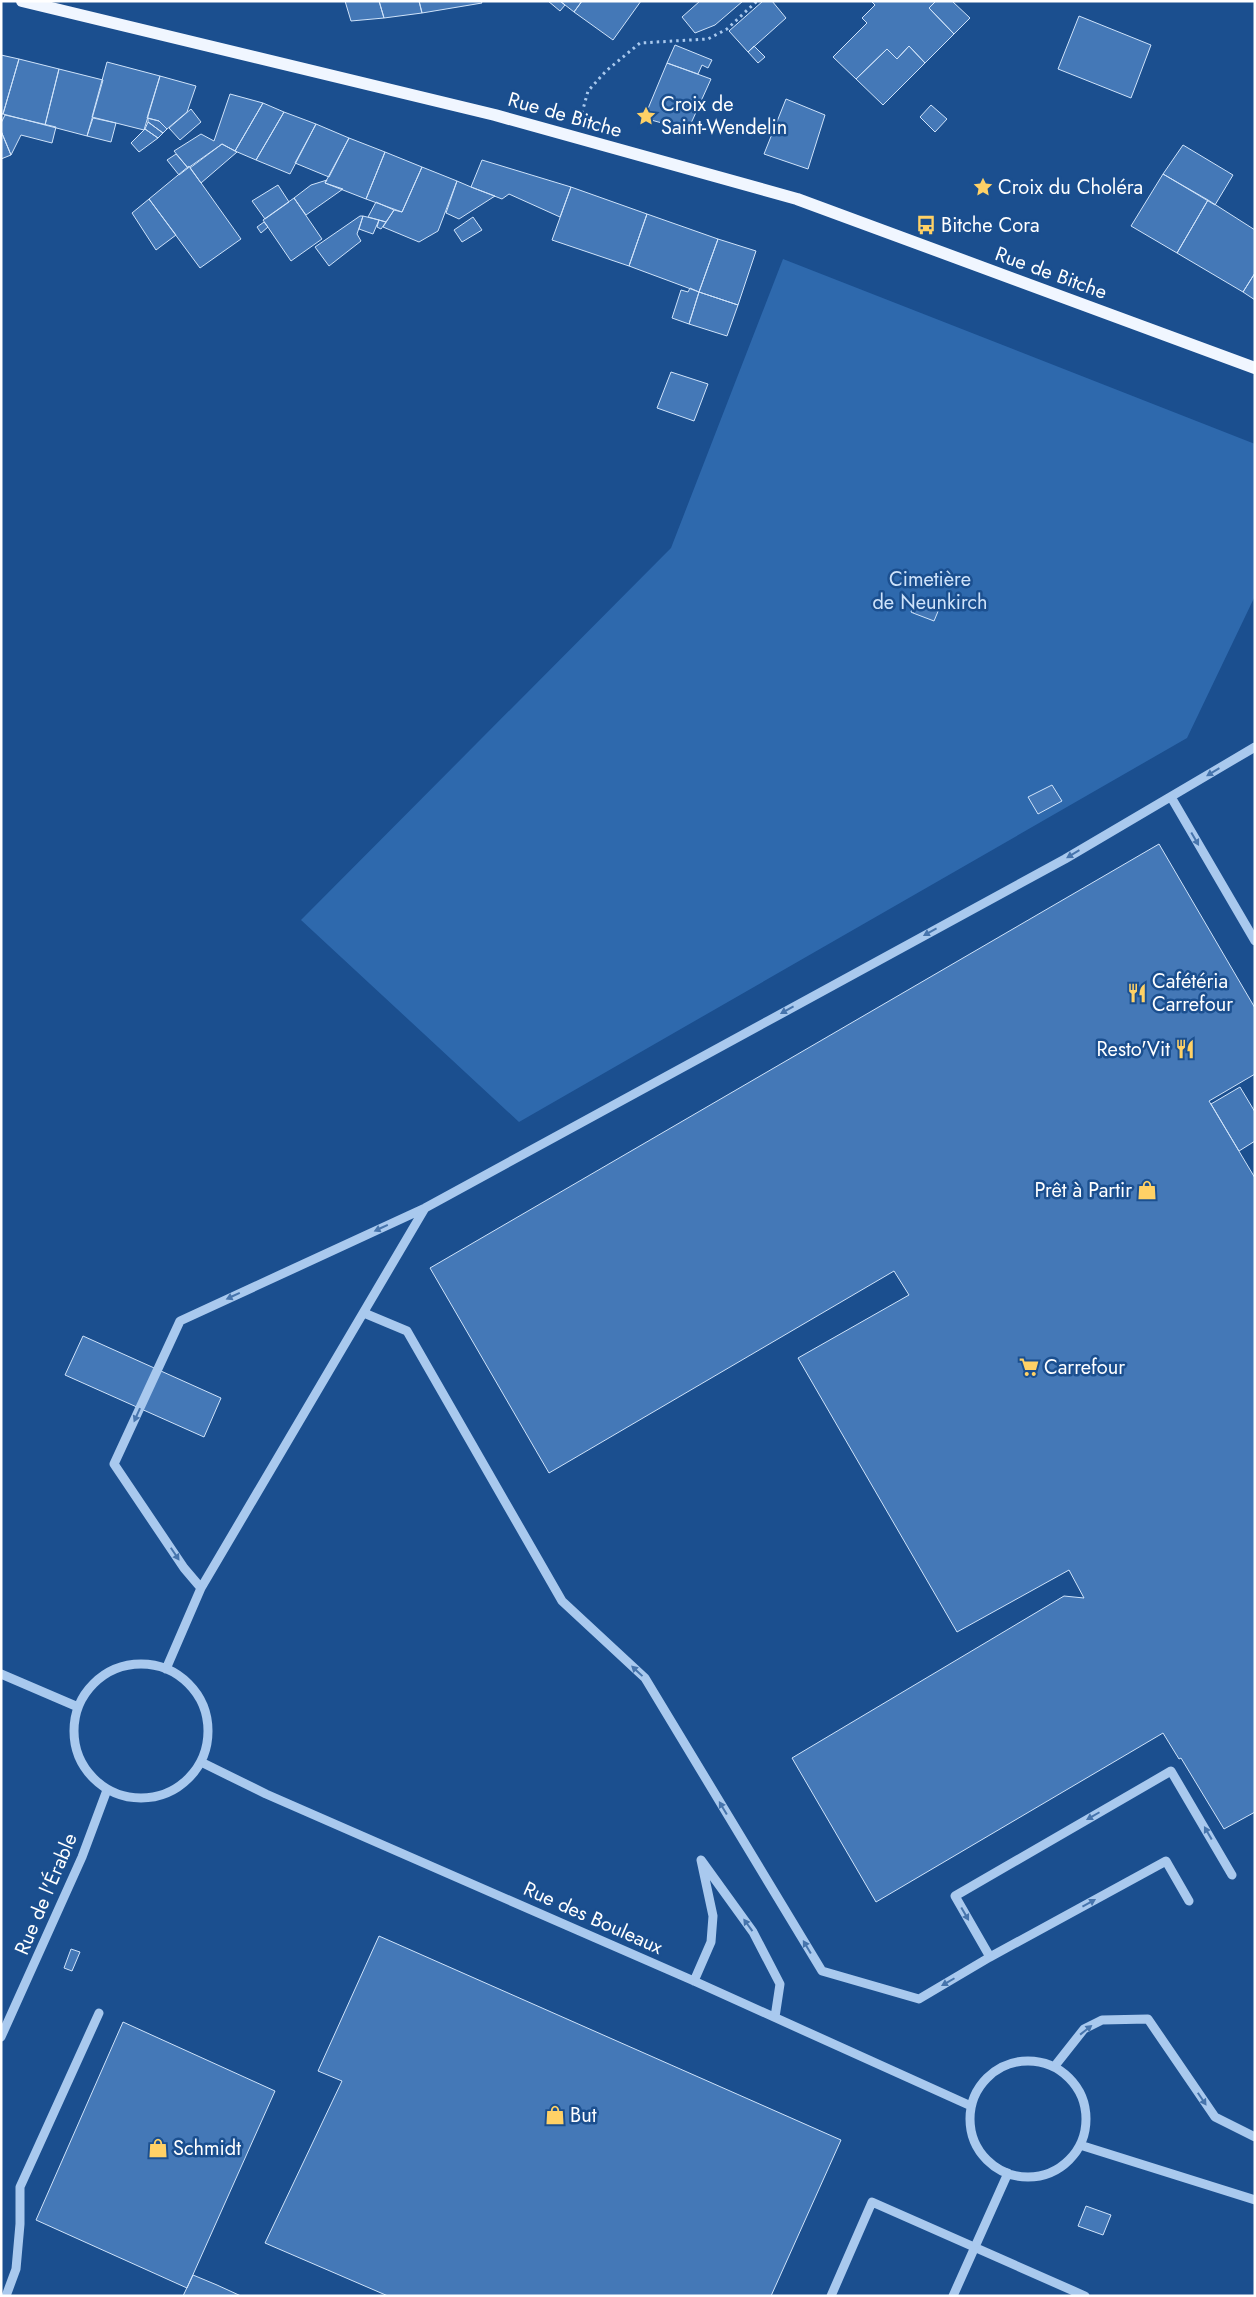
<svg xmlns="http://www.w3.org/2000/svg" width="1256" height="2297" viewBox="0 0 1256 2297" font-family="Jost,sans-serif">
<rect width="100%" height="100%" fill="#1b4f8f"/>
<path fill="#2e69ad" d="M783 259 1255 444V596L1187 738 519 1122 301 920 671 548Z"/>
<path fill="#4478b7" stroke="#cfe3fa" d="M345 1H379L384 18 351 21Z
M379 1H419L422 13 384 18Z
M419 1H481L482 3 422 13Z
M548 1H560L565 5 560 11Z
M560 1H582L574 12Z
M582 1H641L613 40 574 12Z
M700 1H743L715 25 695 33 682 17Z
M763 1H772L786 18 748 52 729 31Z
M871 1H936L929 8 954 34 925 63 909 46 897 59 887 49 856 79 833 57 867 23 862 18 875 5Z
M936 1H952L970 18 954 34 929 8Z
M1079 16 1151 45 1131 98 1058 69Z
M675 45 712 60 708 68 702 65 698 74 667 63Z
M754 46 765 57 758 63 748 52Z
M909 46 925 63 883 105 856 79 887 49 897 59Z
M1 55 19 59 3 114H1Z
M19 59 59 69 45 125 3 114Z
M107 62 160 76 144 130 92 117Z
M667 63 711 79 688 130 651 120 647 111Z
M59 69 103 80 87 136 45 125Z
M160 76 196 86 187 112 167 129 159 121 147 118Z
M230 94 263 103 235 151 222 144 188 168 174 151 201 134 214 141Z
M786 99 825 115 808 169 764 154Z
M263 103 284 112 256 160 235 151Z
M931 105 947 119 935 132 920 117Z
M191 109 201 122 180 140 169 128Z
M284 112 316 124 290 174 256 160Z
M5 115 56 127 52 143 21 135 11 155 1 131V123Z
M93 118 116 123 111 142 87 136Z
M148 118 159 121 167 129 163 133 148 122Z
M148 122 163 133 158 138 145 129Z
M316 124 349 138 329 177 295 163Z
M145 129 158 138 139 152 131 143Z
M1 131 11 155 1 159Z
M349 138 385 152 366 199 325 183Z
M222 144 237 152 201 183 190 168Z
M1183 145 1233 175 1215 205 1163 174Z
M385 152 422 167 402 212 366 199Z
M176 154 188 168 179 175 167 160Z
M482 160 571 187 560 217 509 194 502 199 471 187Z
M189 166 241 239 200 268 149 199Z
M422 167 457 181 438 231 419 242 383 227 394 210 402 212Z
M1163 174 1208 200 1177 253 1131 226Z
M327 180 325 183 343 189 306 215 294 198 311 185Z
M457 181 471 187 495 196 459 219 446 213Z
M278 185 289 202 265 219 252 201Z
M571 187 647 214 629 266 552 240Z
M294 198 322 239 291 261 263 220Z
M149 199 176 235 156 250 132 213Z
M1208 200 1255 230V273L1243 292 1177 253Z
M376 202 394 210 386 222 368 217Z
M647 214 718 239 699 292 629 266Z
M360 216H363L357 234 361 241 329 266 315 247Z
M363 216 379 220 373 234 359 229Z
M473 217 482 230 462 242 454 230Z
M379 220 386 222 381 229 377 227Z
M264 222 268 227 261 233 257 227Z
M718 239 756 251 738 305 699 292Z
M1255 273V300L1243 292Z
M690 288 699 292 689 324 672 318 681 290 688 292Z
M699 292 738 305 727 336 689 324Z
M671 372 708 384 694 421 657 408Z
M915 600 923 603 913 613 911 612Z
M923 603 939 609 934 621 913 613Z
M1052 785 1062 801 1038 814 1028 797Z
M1159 844 1255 1008V1074L1209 1101 1255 1178V1812L1224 1829 1181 1758 1179 1759 1163 1733 876 1902 792 1758 1064 1596 1084 1598 1069 1570 957 1632 798 1358 909 1295 894 1271 549 1473 430 1268Z
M1240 1087 1255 1112V1141L1239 1151 1211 1104Z
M83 1336 221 1398 204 1437 65 1375Z
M379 1936 841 2140 771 2296H388L265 2243 342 2081 318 2071Z
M71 1949 80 1952 72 1971 64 1968Z
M123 2022 275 2091 187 2288 36 2220Z
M1086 2206 1111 2215 1103 2235 1078 2226Z
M193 2275 217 2285 241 2296H183Z"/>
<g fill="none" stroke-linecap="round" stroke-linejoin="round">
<path stroke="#a9c9ee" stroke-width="3" stroke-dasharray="2.5 4" stroke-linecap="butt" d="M582 113 588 91 606 71 640 43 708 39 727 29 757 1"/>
<path stroke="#a9c9ee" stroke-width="9" d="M1171 797 1255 941
M364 1313 407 1331 562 1601 645 1678 822 1971 919 1999 990 1957
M201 1588 184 1568 114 1464 180 1321 425 1208 1065 859 1255 747
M74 1731a67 67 0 1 1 134 0a67 67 0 1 1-134 0Z
M166 1669 201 1588 425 1208
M1 1674 78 1707
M201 1762 266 1794 694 1981 971 2106
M1189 1901 1166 1861 990 1957 955 1896 1171 1771 1232 1875
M694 1981 711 1942 713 1916 701 1860 753 1932 780 1984 775 2017
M1 2037 82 1857 107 1790
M970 2119a58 58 0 1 1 116 0a58 58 0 1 1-116 0Z
M1054 2067 1084 2029 1102 2020 1148 2019 1215 2117 1255 2137
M1080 2145 1255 2200
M6 2296 16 2269 20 2224V2187L99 2013
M831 2296 872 2202 1085 2296
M953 2296 1008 2173"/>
<path stroke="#f0f6ff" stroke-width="12" d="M22 1 495 115 797 199 1255 368"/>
</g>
<defs><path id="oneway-solid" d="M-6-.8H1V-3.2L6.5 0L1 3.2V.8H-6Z" transform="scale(1.25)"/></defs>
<g fill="#4674ac">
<use href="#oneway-solid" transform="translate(1213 772) rotate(149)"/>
<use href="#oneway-solid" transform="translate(1195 839) rotate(60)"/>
<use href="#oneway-solid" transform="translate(1073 854) rotate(149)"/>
<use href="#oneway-solid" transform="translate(930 932) rotate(151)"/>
<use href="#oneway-solid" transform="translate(787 1010) rotate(151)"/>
<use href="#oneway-solid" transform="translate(381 1228) rotate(155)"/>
<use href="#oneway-solid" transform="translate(233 1296) rotate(155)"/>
<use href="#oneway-solid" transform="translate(137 1415) rotate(114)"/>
<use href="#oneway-solid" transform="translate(175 1554) rotate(56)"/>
<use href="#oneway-solid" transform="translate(637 1671) rotate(-137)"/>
<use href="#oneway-solid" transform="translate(723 1808) rotate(-121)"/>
<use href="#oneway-solid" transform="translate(1093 1816) rotate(150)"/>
<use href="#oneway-solid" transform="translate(1208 1833) rotate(-120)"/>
<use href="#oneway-solid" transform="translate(1089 1903) rotate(-29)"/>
<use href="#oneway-solid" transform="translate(965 1914) rotate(60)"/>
<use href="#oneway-solid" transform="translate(748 1925) rotate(-126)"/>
<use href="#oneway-solid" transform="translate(807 1947) rotate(-121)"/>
<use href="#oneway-solid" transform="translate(948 1982) rotate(150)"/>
<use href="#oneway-solid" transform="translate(1086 2030) rotate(-38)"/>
<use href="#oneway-solid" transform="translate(1202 2099) rotate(56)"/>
</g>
<defs>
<symbol id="sight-bare" viewBox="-9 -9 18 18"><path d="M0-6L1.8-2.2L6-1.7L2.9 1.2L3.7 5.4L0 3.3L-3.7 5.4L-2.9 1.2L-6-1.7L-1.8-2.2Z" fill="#ffd166" stroke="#1b4f8f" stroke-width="2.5" paint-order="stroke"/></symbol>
<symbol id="bus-bare" viewBox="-9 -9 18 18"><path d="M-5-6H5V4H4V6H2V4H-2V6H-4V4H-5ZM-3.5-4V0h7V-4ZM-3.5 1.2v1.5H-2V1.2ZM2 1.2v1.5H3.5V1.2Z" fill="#ffd166" stroke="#1b4f8f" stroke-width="2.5" paint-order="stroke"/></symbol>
<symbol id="restaurant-bare" viewBox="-9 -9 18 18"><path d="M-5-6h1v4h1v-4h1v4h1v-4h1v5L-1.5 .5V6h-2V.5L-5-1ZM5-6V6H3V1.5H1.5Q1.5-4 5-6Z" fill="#ffd166" stroke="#1b4f8f" stroke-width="2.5" paint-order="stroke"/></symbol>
<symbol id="shop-bare" viewBox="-9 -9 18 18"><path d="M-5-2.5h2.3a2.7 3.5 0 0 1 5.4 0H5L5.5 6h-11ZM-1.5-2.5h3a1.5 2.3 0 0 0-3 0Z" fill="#ffd166" stroke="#1b4f8f" stroke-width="2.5" paint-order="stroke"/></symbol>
<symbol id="supermarket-bare" viewBox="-9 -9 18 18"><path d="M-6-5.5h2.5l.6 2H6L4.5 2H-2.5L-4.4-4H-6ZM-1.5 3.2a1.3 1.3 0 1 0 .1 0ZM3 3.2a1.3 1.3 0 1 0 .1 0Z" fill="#ffd166" stroke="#1b4f8f" stroke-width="2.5" paint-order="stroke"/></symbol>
</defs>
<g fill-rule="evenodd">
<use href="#sight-bare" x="632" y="102" width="28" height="28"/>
<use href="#sight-bare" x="969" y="173" width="28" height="28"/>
<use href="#bus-bare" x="912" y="211" width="28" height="28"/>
<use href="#restaurant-bare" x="1123" y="979" width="28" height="28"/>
<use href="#restaurant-bare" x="1171" y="1035" width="28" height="28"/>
<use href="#shop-bare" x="1133" y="1176" width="28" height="28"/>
<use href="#supermarket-bare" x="1015" y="1353" width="28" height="28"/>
<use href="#shop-bare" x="541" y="2101" width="28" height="28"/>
<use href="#shop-bare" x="144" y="2134" width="28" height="28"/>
</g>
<g text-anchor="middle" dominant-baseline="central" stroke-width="5" stroke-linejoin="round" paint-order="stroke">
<g font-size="20" fill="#fff" stroke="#1b4f8f" text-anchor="start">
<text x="661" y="104">Croix de<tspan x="661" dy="23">Saint-Wendelin</tspan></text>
<text x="998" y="187">Croix du Choléra</text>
<text x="941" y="225">Bitche Cora</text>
<text x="1152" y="981">Cafétéria<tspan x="1152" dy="23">Carrefour</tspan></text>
<text x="1170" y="1049" text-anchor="end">Resto'Vit</text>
<text x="1132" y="1190" text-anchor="end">Prêt à Partir</text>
<text x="1044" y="1367">Carrefour</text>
<text x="570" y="2115">But</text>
<text x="173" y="2148">Schmidt</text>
</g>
<g font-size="20" fill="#fff" stroke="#1b4f8f">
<text transform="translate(565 115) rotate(16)">Rue de Bitche</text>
<text transform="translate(1051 273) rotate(20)">Rue de Bitche</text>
<text transform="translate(46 1894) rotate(-67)">Rue de l'Érable</text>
<text transform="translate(593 1918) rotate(24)">Rue des Bouleaux</text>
</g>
<g font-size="20" fill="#cfe3fa" stroke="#1b4f8f">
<text x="930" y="579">Cimetière<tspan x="930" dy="23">de Neunkirch</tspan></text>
</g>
</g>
<rect width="1256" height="2297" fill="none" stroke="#ffffff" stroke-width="5"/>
</svg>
